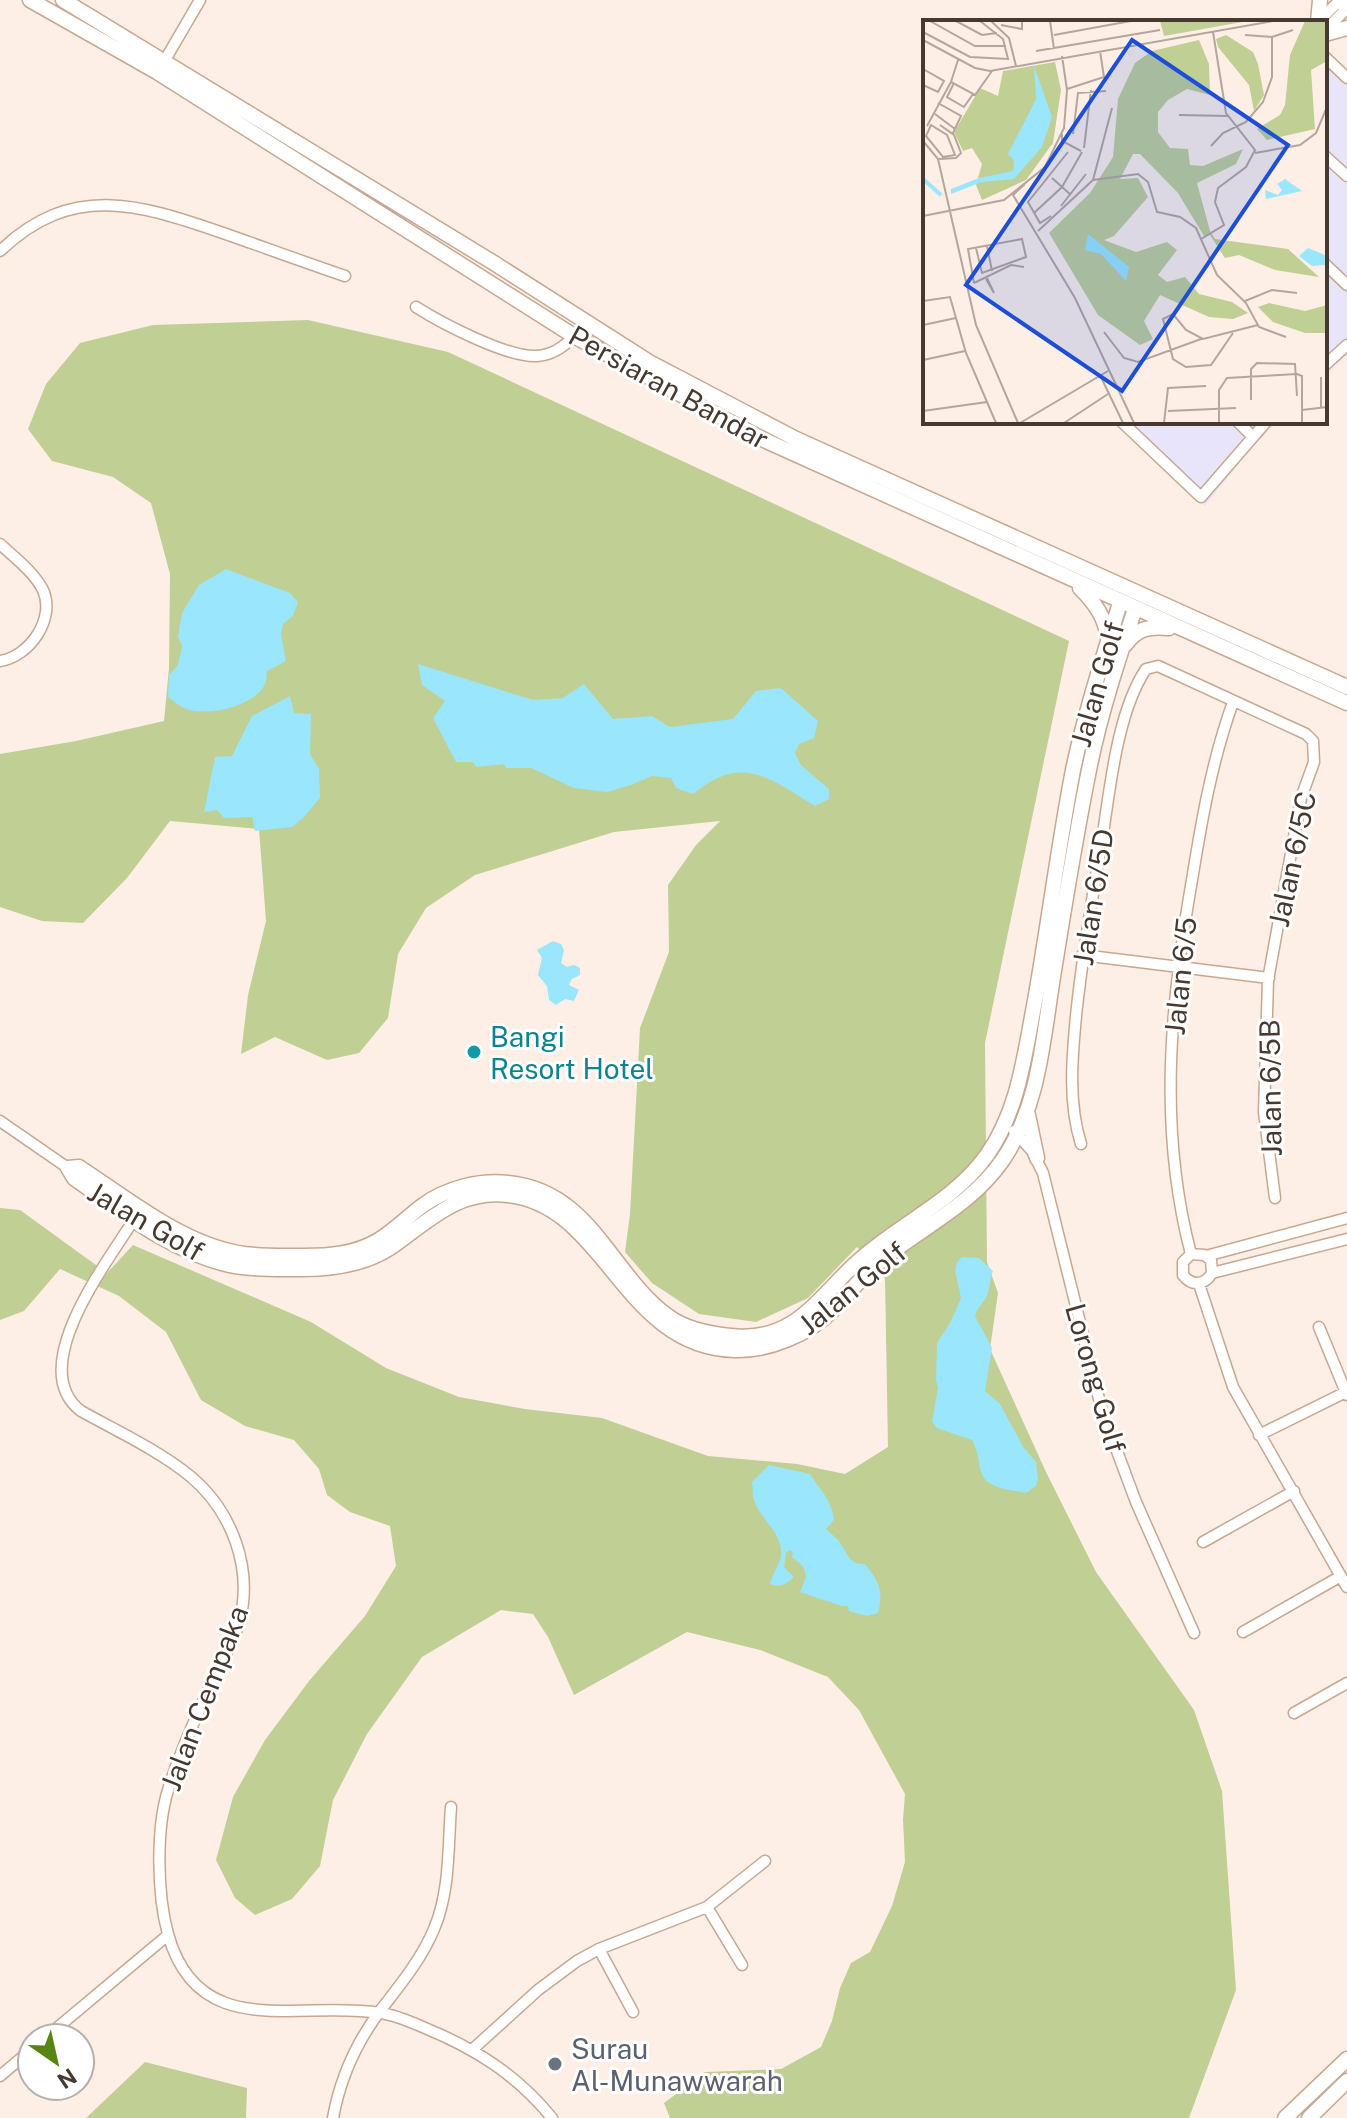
<svg xmlns="http://www.w3.org/2000/svg" width="1347" height="2118" viewBox="0 0 1347 2118" font-family="'Public Sans',sans-serif">
<rect width="100%" height="100%" fill="#fdefe5"/>
<path fill="#e8e5fb" d="M1327 64 1347 83V355L1325 376V66Z
M1115 422H1277L1252 447 1205 506Z"/>
<path fill="#c0cf94" d="M308 320 448 352 1069 641 985 1043 987 1262 998 1293 990 1349 1046 1472 1096 1572 1194 1710 1222 1791 1236 1990 1189 2118H670L664 2103 705 2072 781 2069 821 2047 832 2021 840 1988 851 1963 870 1952 892 1906 905 1862 903 1820 905 1794 859 1710 828 1677 760 1650 687 1632 574 1695 548 1637 533 1614 501 1610 422 1657 367 1734 333 1800 320 1866 292 1899 255 1915 235 1898 216 1860 233 1797 265 1740 309 1681 365 1616 396 1566 390 1526 350 1512 327 1495 319 1469 294 1440 245 1426 201 1400 166 1332 119 1296 60 1269 24 1311 0 1320V1208L20 1210 107 1273 133 1245 311 1322 386 1368 459 1397 525 1409 602 1418 708 1456 797 1464 845 1474 888 1447 885 1279 857 1247 808 1298 756 1322 699 1314 652 1283 625 1252 630 1214 640 1028 669 952 668 885 696 845 720 821 614 832 475 875 426 908 398 954 388 1018 359 1053 327 1060 275 1037 241 1054 248 995 266 921 259 829 170 821 127 878 83 923 42 921 0 907V754L76 741 164 721 169 668 170 574 151 503 113 477 52 461 28 429 46 384 80 343 153 325Z
M145 2062 247 2088 246 2118H86Z"/>
<path fill="#99e6fd" d="M226 569 290 593 298 602 293 616 283 624 281 634 286 661 267 671C266 675 267 680 265 684 256 706 204 718 184 708 179 706 173 700 168 697L169 675 178 665 182 646 178 637 182 613 199 585Z
M418 664 533 700 563 698 584 684 613 719 652 716 670 727 733 719 756 691 781 688 818 721 814 738 799 744 795 753 801 765 829 789V799L815 806C769 778 742 753 693 794L676 788 671 778 652 776 631 785 607 792 574 788 531 768H506L504 764 476 767 473 762H456L433 718 445 701 422 685Z
M290 696 294 713 311 714 310 754 319 769 320 798 304 817 292 827 255 831 252 817 224 818 217 810 204 812 215 757 232 756 252 716Z
M553 941 561 944 564 950 561 963 567 967 574 965 580 968V975L572 979 569 985 579 990 574 1001 565 999 556 1005 549 1000 547 986 538 975 542 958 537 950Z
M962 1257 979 1258 993 1271C989 1280 990 1290 986 1298 982 1305 977 1307 975 1316L992 1348 985 1391 1000 1404 1024 1448 1036 1462 1038 1479 1036 1486 1026 1493C1010 1489 987 1490 981 1472 978 1460 978 1451 972 1440L937 1428 932 1422 938 1388 936 1381 937 1343 950 1323 961 1298 955 1270 957 1262Z
M769 1465 810 1474C820 1490 832 1500 834 1520L826 1529C831 1534 837 1538 841 1544 849 1556 849 1564 865 1564 879 1581 884 1592 878 1613L867 1616 849 1611 848 1606H842L800 1592 806 1577 803 1566 792 1557 793 1553 790 1550 786 1553 784 1567 794 1577C786 1584 780 1588 770 1584 772 1574 781 1562 781 1555 782 1531 762 1522 754 1500 752 1495 753 1488 752 1482Z"/>
<g fill="none" stroke-linecap="round" stroke-linejoin="round">
<defs>
<path id="street" d="M1318 22 1340 0
M1325 31 1347 8
M1325 57 1347 78
M165 60 200 0
M1325 156 1347 176
M0 251C72 182 139 204 223 233 263 247 304 262 345 276
M1325 264 1347 285
M416 307C441 323 508 358 537 356 553 355 564 347 574 336
M1325 365 1347 345
M1122 422 1201 497 1266 422
M1238 422 1252 436
M0 544C14 557 34 572 43 590 56 619 29 657 0 661
M1082 955 1269 978
M0 1121 68 1168
M1014 1131 1032 1151 1043 1173 1102 1411 1136 1502 1194 1633
M1081 1144C1068 1103 1072 1058 1076 1016 1082 957 1092 899 1102 840 1110 789 1117 712 1146 669L1158 666 1306 734 1313 741 1314 762 1301 798 1268 980 1264 1112 1275 1198
M136 1216C111 1258 23 1367 81 1411 117 1431 158 1450 190 1476 232 1511 254 1569 239 1623 234 1641 223 1660 214 1678 197 1714 180 1751 168 1790 156 1829 157 1894 168 1934 198 2043 299 2000 380 2013 396 2015 411 2022 425 2028 476 2049 517 2075 552 2118
M1191 1254C1158 1129 1170 1006 1192 880 1202 818 1212 761 1233 702
M1206 1256 1347 1218
M1212 1273 1211 1260 1204 1255 1191 1254 1183 1262V1275C1192 1287 1205 1285 1212 1273L1347 1239
M1199 1284 1233 1387 1347 1587
M1319 1327 1347 1395
M1259 1435 1346 1392
M1203 1542 1294 1491
M1243 1632 1341 1576
M1294 1713 1347 1683
M707 1907 742 1965
M599 1949 633 2012
M45 2038 168 1935
M473 2049 538 1990 577 1961 599 1949 707 1907 765 1861
M0 2076 32 2049
M333 2118C340 2079 356 2043 380 2011 400 1985 421 1960 434 1929 450 1892 448 1847 451 1807"/>
<path id="secondary" d="M30 0 157 72 574 336 764 440 1347 703
M63 0 494 263 649 362 796 439 1347 687
M1340 0 1347 7
M1318 22 1320 0
M1325 34 1347 28
M1080 588C1095 603 1105 617 1108 638
M1120 603C1103 658 1085 713 1073 770 1058 848 1048 928 1034 1006 1024 1058 1018 1111 987 1155 953 1203 896 1225 854 1265 816 1301 792 1343 731 1336 709 1334 687 1330 669 1317 610 1275 592 1191 508 1183 479 1180 446 1188 422 1206 407 1217 393 1232 377 1241 355 1254 329 1256 304 1256 283 1256 260 1257 238 1253 180 1242 128 1199 79 1167L68 1168 74 1178C123 1213 174 1254 234 1266 256 1270 279 1269 301 1269 332 1269 364 1265 390 1248 428 1222 457 1189 508 1195 607 1206 622 1347 735 1350 769 1351 809 1334 833 1310 847 1296 859 1280 873 1267 916 1230 969 1208 1002 1161 1039 1108 1043 1039 1053 977 1064 908 1075 839 1089 770 1100 715 1117 663 1135 609
M1125 645C1137 628 1149 626 1169 628
M1028 1115 1037 1158
M1285 2118 1347 2059
M1309 2118 1347 2081"/>
</defs>
<use href="#street" stroke="#c7a790" stroke-width="13"/>
<use href="#secondary" stroke="#c7a790" stroke-width="17"/>
<use href="#street" stroke="#fff" stroke-width="10"/>
<use href="#secondary" stroke="#fff" stroke-width="14"/>
</g>
<circle fill="#0f9aa8" stroke="#fff" stroke-width="3" cx="474" cy="1052" r="8"/>
<circle fill="#6b7280" stroke="#fff" stroke-width="3" cx="555" cy="2064" r="8"/>
<g text-anchor="middle" dominant-baseline="central" stroke-width="6" stroke-linejoin="round" paint-order="stroke">
<g font-size="28" fill="#46392f" stroke="#fff">
<text transform="translate(669 387) rotate(29)">Persiaran Bandar</text>
<text transform="translate(1097 684) rotate(-74)">Jalan Golf</text>
<text transform="translate(1292 859) rotate(-78)">Jalan 6/5C</text>
<text transform="translate(1093 897) rotate(-81)">Jalan 6/5D</text>
<text transform="translate(1180 976) rotate(-84)">Jalan 6/5</text>
<text transform="translate(1270 1088) rotate(-91)">Jalan 6/5B</text>
<text transform="translate(146 1221) rotate(30)">Jalan Golf</text>
<text transform="translate(852 1288) rotate(-39)">Jalan Golf</text>
<text transform="translate(1096 1378) rotate(74)">Lorong Golf</text>
<text transform="translate(204 1698) rotate(-69)">Jalan Cempaka</text>
</g>
<g font-size="28" fill="#0d838f" stroke="#fff" text-anchor="start">
<text x="490" y="1036">Bangi<tspan x="490" dy="32">Resort Hotel</tspan></text>
</g>
<g font-size="28" fill="#5b616d" stroke="#fff" text-anchor="start">
<text x="571" y="2048">Surau<tspan x="571" dy="32">Al-Munawwarah</tspan></text>
</g>
</g>
<g transform="translate(923 20)">
<rect width="404" height="404" fill="#fdefe5"/>
<path d="M237 1H325L241 16ZM382 1H404V41L388 50 392 109 344 120 334 109 357 95 362 85 367 35ZM303 15 330 32 335 44 341 75 331 91 326 65 295 27 293 19ZM276 20 286 44 287 75 264 69 245 80 235 92V112L247 128 265 129 267 145 280 146 320 129 313 144 274 163 287 211 292 219 365 229 396 257 352 250 316 235 302 238 287 215 281 216 255 173 217 134H210L197 159 215 158 225 177 191 216 181 220 213 232 244 222 254 230 235 255 244 262 262 257 276 274 309 282 325 293 310 299 286 297 237 275 221 301 230 319 217 325 175 295 126 213 167 173 190 137 195 79 212 43 229 31ZM132 42 138 70 130 123 103 160 59 180 53 165 59 144 49 128 40 131 31 112 57 68 75 76 80 51ZM346 283 382 291 404 285V313H382L350 302 335 287Z" fill="#c0cf94"/>
<path d="M111 46 129 97 119 127 91 159 59 162 28 174V169L56 158 90 151 91 140 85 134 113 79ZM362 159 379 171 343 179 342 170 355 175 359 170 354 164ZM165 214 206 247 203 261 178 234 162 230ZM385 228 402 235 404 245 389 246 376 236Z" fill="#99e6fd"/>
<path fill="none" stroke="#99e6fd" stroke-width="4" d="M0 159 18 175"/>
<path fill="none" stroke="#b4a69c" stroke-width="2" d="M7 1 52 26H83M33 1 59 15 74 13M68 1 86 18 93 46M127 1 131 29M78 5 99 9V1M0 12 47 37 85 39 80 19 57 1M131 15 208 1M322 15 349 17 370 10M0 20 52 48 67 51 350 1M113 31 237 10M35 40 28 62 52 75 69 51M0 49 21 61 15 72 0 65M31 63 24 77 41 87 50 74M144 69 181 57 177 31M15 83 38 96 30 113M12 94 32 109M256 95 305 96M8 105 24 115 32 135 20 137 3 116ZM4 106 28 62M139 114V121L158 131M150 114 155 73 183 71M0 121 15 139 53 305 95 403M288 126 300 113 323 102 340 82 349 57V17M161 128 168 70M332 133 377 125 393 113 404 87M16 139 33 138 38 133 31 115 17 105M129 158 148 175M170 160 189 88M102 164 90 175 152 278 211 403M138 186 163 154M111 193 139 167 159 132M0 196 81 180 122 147 141 108 144 70 139 36M128 196 117 203 105 182 145 132M115 211 170 160 215 154 225 162 234 192 257 197 273 208 294 255 323 283 336 307 363 317M278 219 301 205 292 182 295 168 323 147 332 130 303 93 290 12M64 226 69 251M63 259 71 273 64 258M51 263 45 229 99 219 103 237 59 253 53 228M51 263 88 245 101 247M0 281 27 277 43 333 73 403M322 281 349 270 374 273M0 305 33 298M181 312 201 338 215 342 278 319M310 313 288 345 263 347 250 339 240 299 250 294 263 310 280 319 335 305M0 340 42 331M177 355 200 403M398 357V387M328 380V349L334 343 372 344 374 376M379 390 404 387M0 391 64 382M245 391 313 388M97 403 185 351M141 403 185 374M241 403 245 368 283 366M296 403V370L304 358 374 354 379 356V403"/>
<path fill="#1d4ed8" fill-opacity="0.15" stroke="#1d4ed8" stroke-width="4" d="M209 20 365 125 199 371 43 265Z"/>
<rect width="404" height="404" fill="none" stroke="#46392f" stroke-width="4"/>
</g>
<g transform="translate(56 2062) rotate(146)"><circle r="38" fill="#ffffff" stroke="#b5b0ac" stroke-width="2"/>
<path d="M0-6L14 30L0 20L-14 30Z" fill="#578413"/>
<text y="-12" font-size="22" font-weight="bold" text-anchor="middle" fill="#46392f">N</text>
</g>
</svg>
